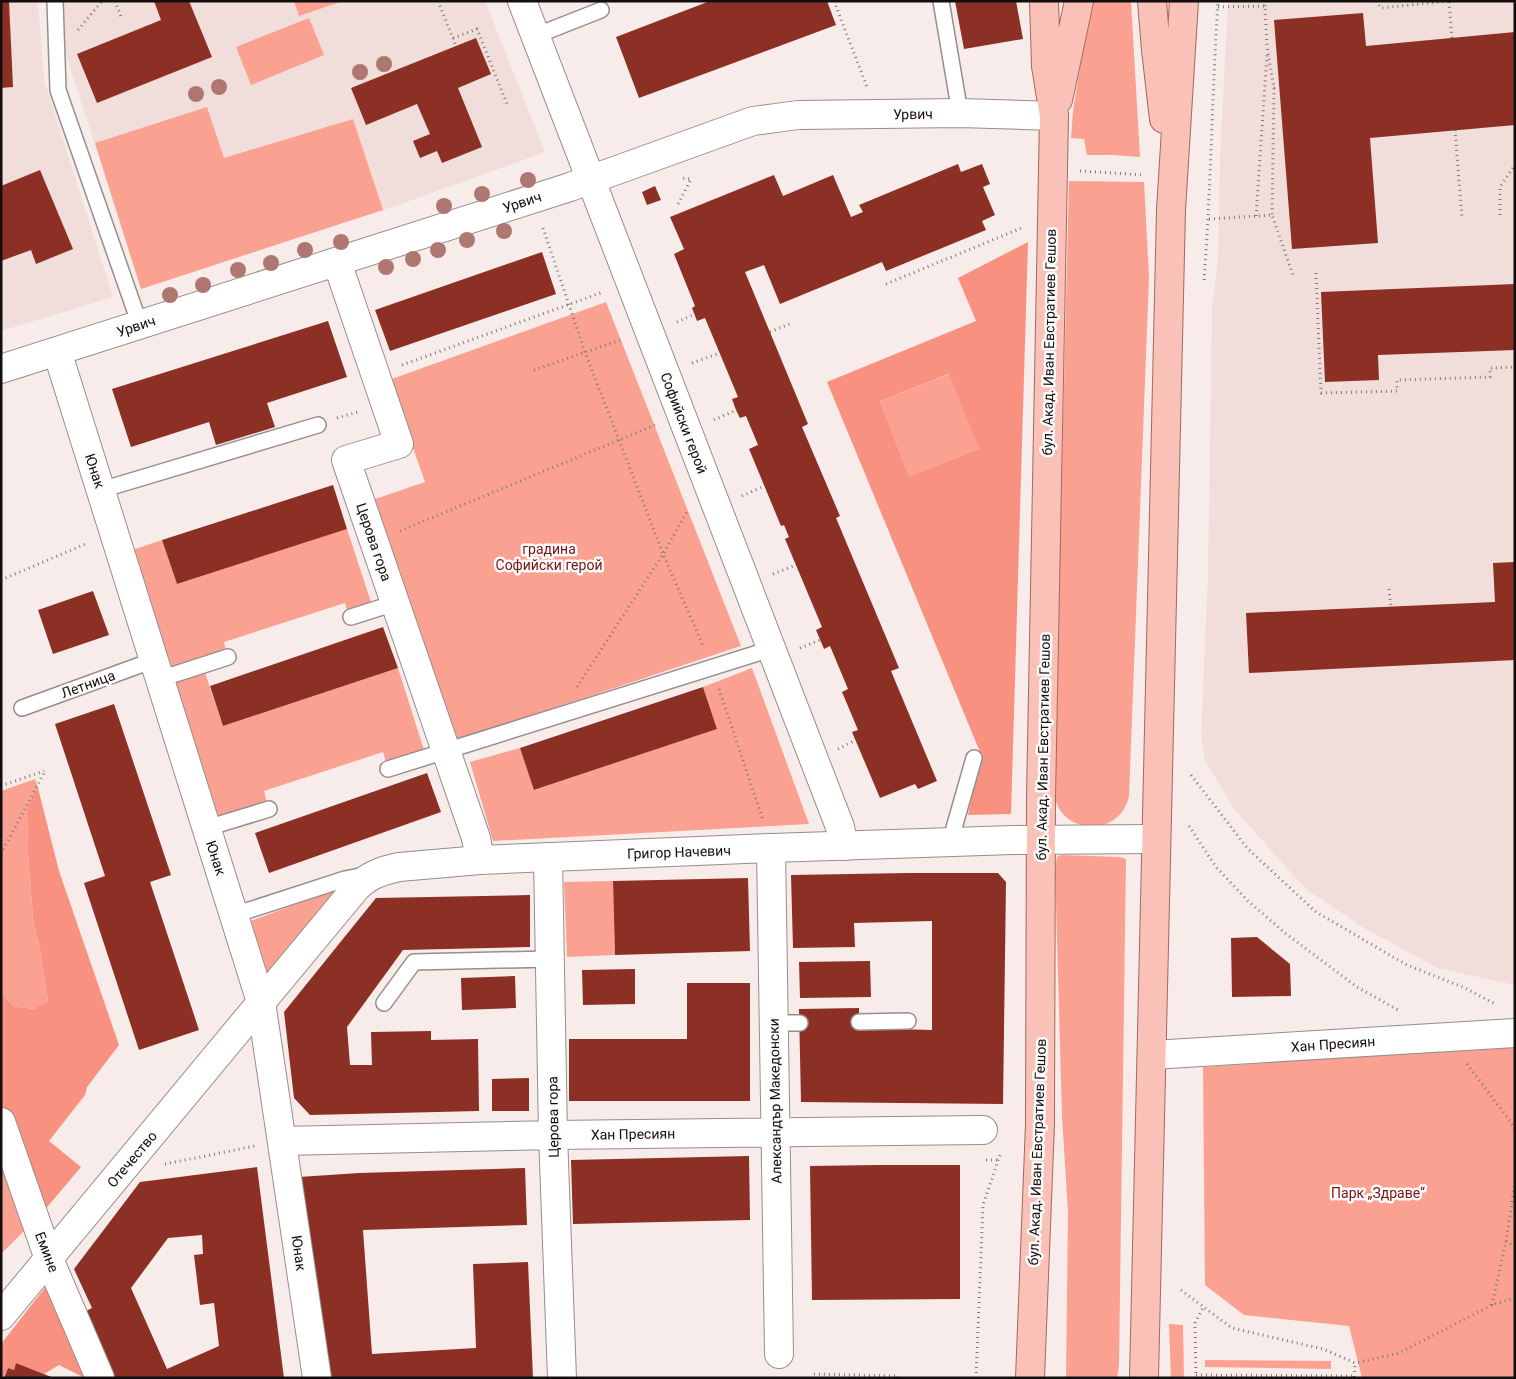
<svg xmlns="http://www.w3.org/2000/svg" width="1516" height="1379" viewBox="0 0 1516 1379" font-family="Roboto,sans-serif">
<rect width="100%" height="100%" fill="#f7ecea"/>
<path fill="#f1ddd9" d="M1 1H38L44 80 113 297 1 331Z
M64 1H485L545 152 404 203 141 289 66 54Z
M1228 1H1515V985L1438 968 1364 928 1306 889 1235 810 1205 760 1201 736 1208 576 1212 309 1218 260 1220 158Z"/>
<path fill="#fba192" d="M294 1H343L299 16Z
M1090 1H1131L1140 157 1113 155H1087L1084 139 1071 138 1073 111Z
M309 18 324 55 251 85 236 47Z
M207 107 224 158 353 119 383 210 141 289 95 143Z
M1069 181 1144 182 1149 277 1129 796C1121 837 1061 837 1054 794Z
M606 302 741 646 454 741 375 499 425 482 389 380Z
M950 374 979 449 909 476 880 401Z
M347 529 371 602 347 610 345 603 224 642 226 650 170 668 132 550 162 540 177 584Z
M398 668 424 750 386 762 383 752 264 791 267 803 218 819 172 680 204 670 223 726Z
M752 668 809 824 493 841 470 762 520 748 535 790 717 729 703 687Z
M35 779 38 788 33 794 27 808 28 852 33 919 40 950 48 1001 35 1009 13 1006 1 992V791Z
M1061 855 1120 857 1126 859 1119 1365 1117 1378H1066L1068 1212 1062 1116 1055 869 1057 857Z
M613 881 615 955 567 957 564 882Z
M345 886 266 980 248 922Z
M1515 1047V1378H1362L1349 1326 1244 1315 1205 1285 1203 1067Z
M1 1154 26 1229 1 1254Z
M1169 1324 1183 1325 1184 1378H1171Z
M1205 1360 1331 1361V1369L1205 1367Z"/>
<path fill="#f99180" fill-rule="evenodd" d="M1028 242 1011 814 968 815 980 752 827 382 976 321 958 278ZM949 374 979 449 909 476 880 401Z
M38 788 59 871 119 1045 87 1087 85 1095 49 1141 81 1167 38 1218 1 1108V992L13 1006 34 1009 48 1001 40 950 33 919 28 852 27 808 33 794Z
M47 1285 85 1378 59 1365 44 1374 16 1363 14 1370 8 1368 4 1377 1 1376V1344Z"/>
<path fill="#8c2f24" fill-rule="evenodd" d="M1 1H9L13 87 1 88Z
M154 1H189L212 57 97 103 77 54 161 20Z
M710 1H827L836 25 639 98 616 37Z
M955 1H1016L1023 39 964 49Z
M1363 13 1366 46 1515 32V125L1370 138 1378 243 1292 249 1274 20Z
M476 38 491 74 458 88 482 147 442 163 437 151 420 158 413 141 430 134 417 104 366 125 351 88Z
M958 164 961 172 982 164 990 184 983 187 995 215 982 221 986 230 886 271 882 262 780 304 764 265 745 272 808 424 802 427 840 516 836 518 899 668 891 671 937 781 918 789 915 784 880 798 852 732 858 730 842 692 848 689 830 646 824 649 816 630 822 627 785 539 789 537 784 525 781 526 749 449 758 445 746 416 740 418 736 410 732 399 738 397 705 318 697 321 692 308 695 306 674 254 684 249 670 217 774 175 783 196 833 175 851 217 863 212 859 205Z
M40 170 73 249 36 264 31 250 1 261V186Z
M655 186 661 200 647 205 642 192Z
M542 252 556 294 390 351 375 310Z
M1515 284V350L1378 355 1379 380 1325 382 1321 292Z
M328 321 347 377 267 403 275 427 216 445 209 422 131 447 112 389Z
M333 485 347 529 177 584 162 540Z
M1515 562V660L1249 673 1246 613 1495 602 1493 563Z
M93 591 109 635 53 654 38 610Z
M383 627 398 668 223 726 210 686Z
M703 687 717 729 534 790 520 748Z
M114 704 171 875 150 882 199 1030 139 1050 84 883 105 876 55 724Z
M427 773 441 812 269 873 255 833Z
M909 873H998L1006 882 1003 1104 801 1102 799 1009 859 1008V1028L932 1030V921L854 923 855 947 793 948 791 875Z
M748 878 750 951 615 955 613 881Z
M530 895V947L403 950 347 1027 350 1065H372L371 1032 431 1031V1040L478 1039 479 1111 310 1115 294 1098 284 1012 376 898Z
M1257 937 1290 964 1291 996 1232 997 1231 938Z
M870 961 871 997 800 998 799 962Z
M635 969V1004L583 1005 582 970Z
M515 976 516 1008 462 1010 461 978Z
M687 983H750V1101H569V1039H687Z
M529 1078V1111H492V1079Z
M749 1156 750 1220 573 1224 571 1160Z
M877 1165H960V1299L812 1300 810 1166Z
M257 1167 284 1378H111L82 1313 92 1308 74 1269 140 1182ZM202 1235 203 1254 194 1255 200 1305 214 1303 219 1346 167 1369 131 1288 168 1238Z
M525 1168 527 1225 363 1230 372 1354 476 1348 473 1264 528 1262 533 1378H330L299 1177 359 1173Z
M16 1363 54 1378H4L8 1368 14 1370Z"/>
<g fill="none" stroke-linecap="round" stroke-linejoin="round">
<defs>
<path id="lane" d="M55 1 58 90 140 325
M941 1 960 113
M535 36 601 10
M101 490 318 425
M351 617 395 603
M160 679 228 657
M22 708 154 660
M388 769 771 649
M207 828 269 809
M950 842 974 758
M234 915 345 879 365 875
M384 1003 414 962 549 959
M859 1022 908 1021
M773 1023H800"/>
<path id="street" d="M522 1 840 827 844 846
M337 262 399 444 346 460 476 838 480 860
M57 351 261 1002 317 1378
M1 369 570 187 753 121 798 115 960 113 1054 116
M771 848 779 1354
M548 857 553 1135 562 1378
M1152 1055 1515 1033
M1 1122 49 1259 100 1378
M282 1141 553 1135 983 1130"/>
<path id="secondary" d="M1 1316 356 888C369 875 381 871 399 867L480 860 771 848 1013 840 1156 839"/>
<path id="primary" d="M1152 1 1156 50 1164 119
M1058 100 1079 1
M1030 1378 1040 1124 1041 798 1054 116 1046 66 1044 1
M1144 1378 1171 210 1184 1"/>
</defs>
<use href="#lane" stroke="#988d8c" stroke-width="18"/>
<use href="#street" stroke="#988d8c" stroke-width="30"/>
<use href="#secondary" stroke="#988d8c" stroke-width="30"/>
<use href="#primary" stroke="#a6675d" stroke-width="30"/>
<path stroke="#817a79" stroke-width="3" stroke-dasharray="1 4" stroke-linecap="butt" d="M115 1 121 17
M438 1 456 46
M834 1 867 87
M1376 1 1381 8 1449 1
M1449 2 1452 39
M1265 6 1267 1
M1218 7 1265 6 1267 47 1274 88 1272 215
M78 30 102 1
M453 38 477 29 507 104
M1274 88 1279 87
M1455 130 1462 218
M1080 171 1144 175
M678 204 691 179 682 178
M1500 215V187L1515 165
M1256 216 1267 55
M1209 219 1272 215 1293 275
M543 228 585 352 663 554 704 648
M1316 273 1321 393 1397 391V380L1490 377V368L1515 367
M1204 280C1211 188 1212 94 1218 1
M886 284 1024 227
M677 322 695 314
M770 332 792 323
M692 363 720 353
M402 365 603 292
M534 370 623 339
M337 418 358 412
M714 420 736 410
M742 496 764 486
M400 531 655 425
M773 574 796 565
M1 580 88 543
M1389 589 1391 607
M800 648 820 640
M577 687 663 554 688 510
M719 689 763 820
M838 749 856 740
M1191 775 1248 849 1316 912 1407 965 1465 988 1497 1005
M1 786 44 771
M1189 826 1216 867 1248 901 1285 933 1357 987 1398 1010
M1 854 45 771
M1467 1064 1510 1121 1515 1130
M986 1160H998
M165 1164 255 1146
M1506 1241 1515 1247
M1181 1290 1232 1328 1323 1349 1355 1363 1399 1353 1492 1305 1515 1298
M1492 1305 1506 1241 1515 1182
M1196 1375 1354 1376
M1354 1377 1355 1363
M812 1378 813 1374 898 1376V1378
M976 1378 983 1205 1001 1152
M1196 1378 1195 1323 1203 1308"/>
<use href="#lane" stroke="#fff" stroke-width="15"/>
<use href="#street" stroke="#fff" stroke-width="28"/>
<use href="#secondary" stroke="#fff" stroke-width="28"/>
<use href="#primary" stroke="#f9c1b7" stroke-width="28"/>
</g>
<g fill="#ae7771">
<circle cx="384" cy="64" r="8"/>
<circle cx="360" cy="72" r="8"/>
<circle cx="219" cy="87" r="8"/>
<circle cx="196" cy="94" r="8"/>
<circle cx="528" cy="180" r="8"/>
<circle cx="482" cy="194" r="8"/>
<circle cx="444" cy="206" r="8"/>
<circle cx="504" cy="231" r="8"/>
<circle cx="467" cy="240" r="8"/>
<circle cx="341" cy="242" r="8"/>
<circle cx="305" cy="250" r="8"/>
<circle cx="438" cy="250" r="8"/>
<circle cx="413" cy="259" r="8"/>
<circle cx="271" cy="263" r="8"/>
<circle cx="386" cy="267" r="8"/>
<circle cx="238" cy="270" r="8"/>
<circle cx="203" cy="285" r="8"/>
<circle cx="170" cy="295" r="8"/>
</g>
<g text-anchor="middle" dominant-baseline="central" stroke-width="5" stroke-linejoin="round" paint-order="stroke">
<g font-size="14" fill="#120f0e" stroke="#fdfbfb">
<text transform="translate(913 114) rotate(-1)">Урвич</text>
<text transform="translate(522 202) rotate(-18)">Урвич</text>
<text transform="translate(136 326) rotate(-18)">Урвич</text>
<text transform="translate(1049 342) rotate(-89)">бул. Акад. Иван Евстратиев Гешов</text>
<text transform="translate(684 423) rotate(69)">Софийски герой</text>
<text transform="translate(95 471) rotate(72)">Юнак</text>
<text transform="translate(374 542) rotate(71)">Церова гора</text>
<text transform="translate(88 684) rotate(-20)">Летница</text>
<text transform="translate(1043 747) rotate(-89)">бул. Акад. Иван Евстратиев Гешов</text>
<text transform="translate(679 852) rotate(-2)">Григор Начевич</text>
<text transform="translate(216 858) rotate(72)">Юнак</text>
<text transform="translate(1333 1044) rotate(-4)">Хан Пресиян</text>
<text transform="translate(775 1101) rotate(-91)">Александър Македонски</text>
<text transform="translate(553 1117) rotate(-91)">Церова гора</text>
<text transform="translate(633 1134) rotate(-1)">Хан Пресиян</text>
<text transform="translate(1037 1152) rotate(-88)">бул. Акад. Иван Евстратиев Гешов</text>
<text transform="translate(132 1159) rotate(-50)">Отечество</text>
<text transform="translate(47 1252) rotate(69)">Емине</text>
<text transform="translate(299 1253) rotate(82)">Юнак</text>
</g>
<g font-size="14" fill="#73170e" stroke="#fdfbfb">
<text x="549" y="549">градина<tspan x="549" dy="16">Софийски герой</tspan></text>
<text x="1378" y="1193">Парк „Здраве“</text>
</g>
</g>
<rect width="1516" height="1379" fill="none" stroke="#120f0e" stroke-width="5"/>
</svg>
